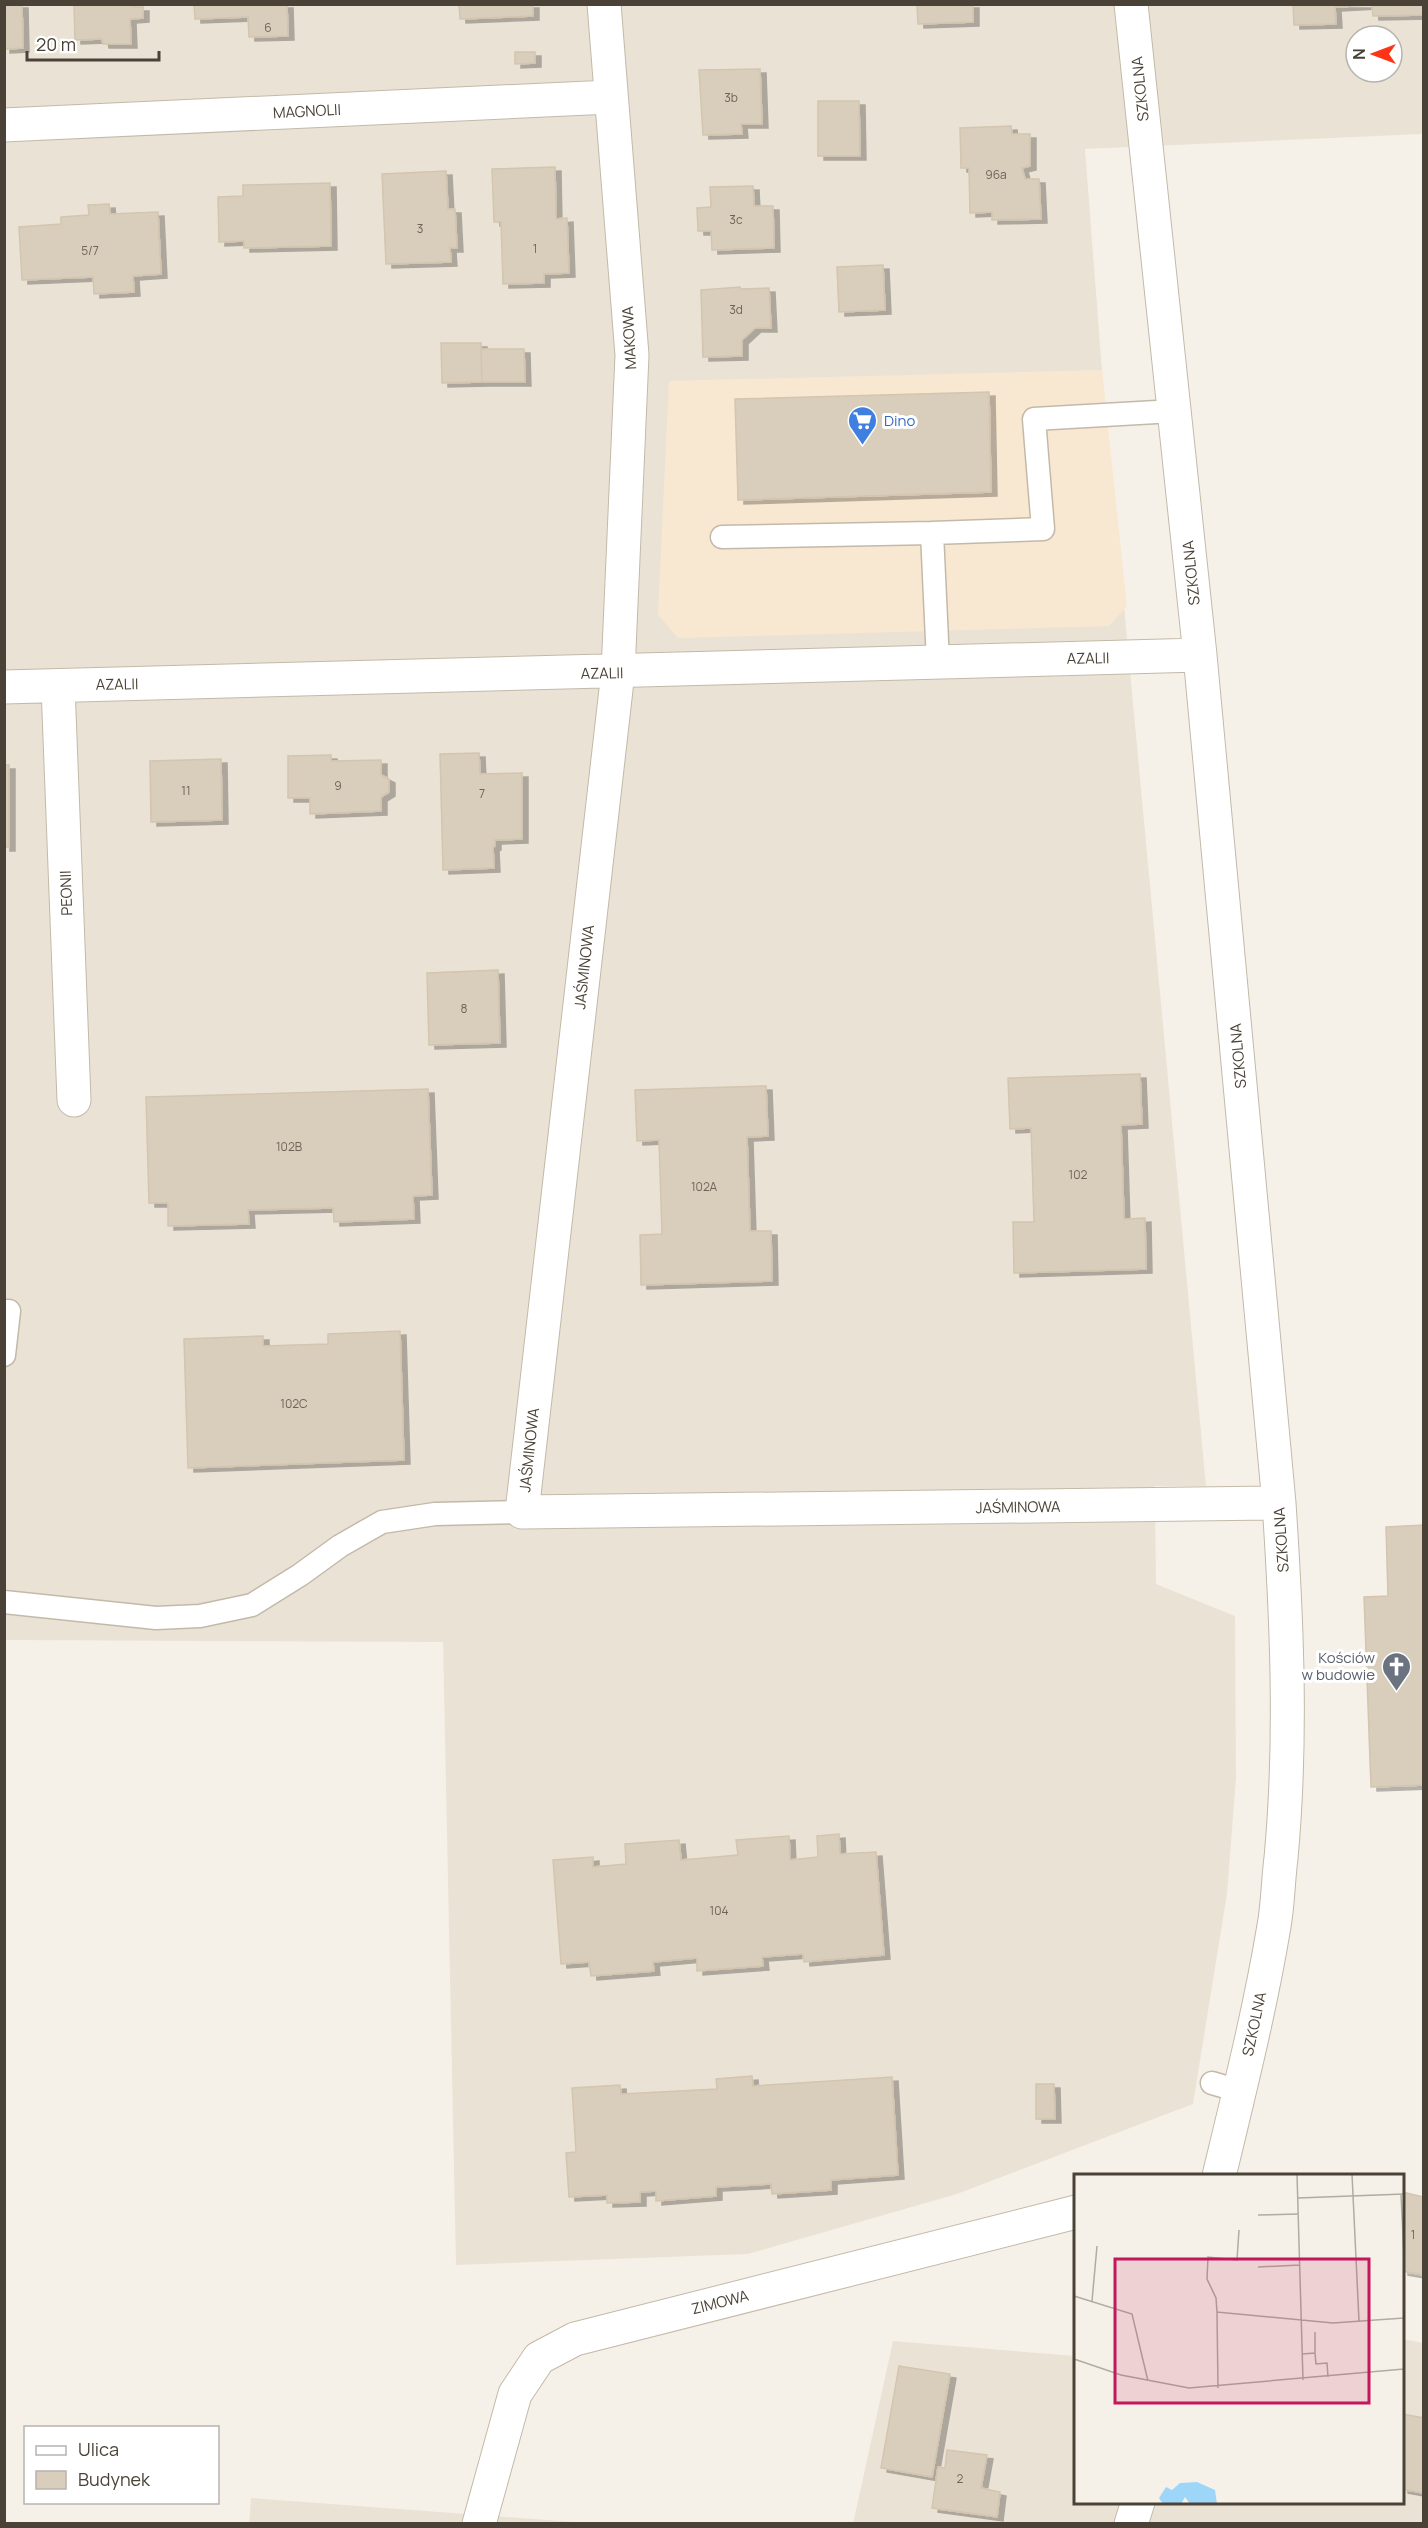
<svg xmlns="http://www.w3.org/2000/svg" width="1428" height="2528" viewBox="0 0 1428 2528" font-family="Manrope,sans-serif">
<defs>
<filter id="shadow"><feDropShadow dx="6" dy="4" stdDeviation="0" flood-color="#0004"/></filter>
</defs>
<rect width="100%" height="100%" fill="#f6f1e8"/>
<path fill="#eae3d5" fill-rule="evenodd" d="M5 5H1423V134L1085 149 1102 370 1206 1486H1155L1156 1584 1235 1616 1236 1778 1227 1894 1193 2104 957 2194 748 2254 456 2265 443 1642 5 1640ZM1356 36H1392V72H1356Z
M1403 2339 1423 2343V2523L853 2524 893 2341 1075 2356 1076 2502H1402Z
M251 2498 587 2523 249 2524Z"/>
<path fill="#f9e8d1" d="M1102 370 1127 606 1109 626 678 638 658 614 669 381Z"/>
<path fill="#d9cdbc" stroke="#d4c5ae" stroke-width="1.5" filter="url(#shadow)" d="M4 4H22L23 48 4 49Z
M74 4H133V7H143V18L130 19 131 44H103L102 39 75 40Z
M194 4H287L288 36 249 37 248 17 195 19Z
M459 4H533V16L460 19Z
M917 4H973V22L918 24Z
M1293 4H1424V15L1373 16 1372 5 1335 7 1336 24 1294 25Z
M515 52H535V63L515 64Z
M760 69 762 124H741L742 134 703 135 699 70Z
M818 101H859L860 156H818Z
M1011 126 1012 134H1030V166L1022 168 1025 179H1039L1041 219 992 220V212L970 213 969 168H961L960 128Z
M555 167 556 219 567 218 569 273 544 274V283L503 284 501 222H494L492 169Z
M446 171 448 209H455L457 248H450L451 262 386 264 382 174Z
M330 183 331 246 244 248V241L219 242 218 197 243 196V185Z
M753 186 754 206H773L774 248 712 250 711 231H698L697 208 711 207 710 187Z
M109 204 110 214 158 212 161 274 133 276 134 292 94 294 93 277 22 280 19 227 61 224V217L89 215 88 205Z
M883 265 885 310 839 312 837 267Z
M740 287 741 289 769 288 771 328H755L742 340V356L703 357 701 290Z
M441 343H481L482 382 442 383Z
M481 349H524L525 382H482Z
M989 392 991 492 738 500 735 399Z
M479 753 480 774 522 773V839L495 840V846L493 847 494 868 443 870 440 754Z
M331 755V761L381 760V775L389 779V792L381 797V811L310 814V798H288V756Z
M221 759 222 820 151 822 150 761Z
M4 765H9V847H4Z
M498 970 500 1043 429 1045 427 973Z
M1140 1074 1142 1124 1121 1125 1124 1219 1145 1218 1146 1269 1014 1273 1013 1222H1034L1031 1128 1010 1129 1008 1078Z
M766 1086 768 1136 747 1137 750 1231H771L772 1281 641 1285 640 1235 662 1234 659 1140 637 1141 635 1090Z
M428 1089 432 1195 413 1196 414 1219 334 1222 333 1208 248 1210 249 1224 168 1226V1203H149L146 1097Z
M400 1331 404 1460 188 1468 184 1339 263 1336V1346L328 1344V1334Z
M1424 1525V1785L1371 1787 1364 1597 1388 1596 1386 1527Z
M839 1834 840 1854 876 1852 884 1955 804 1962 803 1954 762 1957 763 1966 697 1971V1958L653 1962 654 1971 591 1976 589 1962 561 1964 553 1860 593 1857V1867L626 1864 625 1844 679 1840 681 1860 738 1855 736 1840 789 1836 790 1860 818 1857 817 1836Z
M752 2076 753 2086 892 2077 898 2175 831 2180V2190L772 2194 771 2184 716 2187V2196L656 2201V2191L640 2192V2202L607 2203V2195L569 2197 566 2153 576 2152 572 2088 620 2085 621 2094 717 2089 716 2079Z
M1036 2084H1054L1055 2119H1036Z
M1402 2192 1424 2197V2275L1402 2271Z
M899 2366 950 2374 932 2477 881 2468Z
M1402 2414 1424 2418V2493L1402 2489Z
M947 2450 987 2455 981 2488 1000 2492 997 2517 932 2508 938 2467 945 2468Z"/>
<g fill="none" stroke-linecap="round" stroke-linejoin="round">
<defs>
<path id="service" d="M932 533 1043 529 1034 419 1174 411
M722 537 932 533 938 662
M4 1311H9L4 1355
M4 1602 156 1618 200 1616 252 1605 300 1575 340 1546 382 1522 435 1514 522 1512
M1212 2083 1239 2091"/>
<path id="minor" d="M604 4 632 355 618 672 522 1512 1279 1503
M1131 4 1200 655 1279 1503C1287 1622 1292 1740 1281 1858 1278 1881 1278 1904 1274 1926 1260 2010 1239 2093 1219 2176
M4 125 610 97
M58 686 74 1100
M4 687 1200 655
M479 2524 515 2394 539 2358 575 2339 1076 2212
M1131 2524 1138 2502"/>
</defs>
<use href="#service" stroke="#c3b9a9" stroke-width="25"/>
<use href="#minor" stroke="#c3b9a9" stroke-width="35"/>
<use href="#service" stroke="#fff" stroke-width="22"/>
<use href="#minor" stroke="#fff" stroke-width="33"/>
</g>
<defs>
<symbol id="supermarket-pin" viewBox="-11 -11 22 30"><path d="M0 17L-7.5 6A9.5 9.5 0 1 1 7.5 6Z" fill="#3f7fe0" stroke="#fff"/><path d="M-6-5.5h2.5l.6 2H6L4.5 2H-2.5L-4.4-4H-6ZM-1.5 3.2a1.3 1.3 0 1 0 .1 0ZM3 3.2a1.3 1.3 0 1 0 .1 0Z" fill="#fff"/></symbol>
<symbol id="church-pin" viewBox="-11 -11 22 30"><path d="M0 17L-7.5 6A9.5 9.5 0 1 1 7.5 6Z" fill="#6b7280" stroke="#fff"/><path d="M-1.2-6h2.4v3.5h3.3v2.4h-3.3V6h-2.4V-.1h-3.3v-2.4h3.3Z" fill="#fff"/></symbol>
</defs>
<g fill-rule="evenodd">
<use href="#supermarket-pin" x="846" y="404" width="33" height="45"/>
<use href="#church-pin" x="1380" y="1650" width="33" height="45"/>
</g>
<g text-anchor="middle" dominant-baseline="central" stroke-width="6" stroke-linejoin="round" paint-order="stroke">
<g font-size="12" fill="#6e6558">
<text x="268" y="27">6</text>
<text x="731" y="97">3b</text>
<text x="996" y="174">96a</text>
<text x="736" y="219">3c</text>
<text x="420" y="228">3</text>
<text x="535" y="248">1</text>
<text x="90" y="250">5/7</text>
<text x="736" y="309">3d</text>
<text x="338" y="785">9</text>
<text x="186" y="790">11</text>
<text x="482" y="793">7</text>
<text x="464" y="1008">8</text>
<text x="289" y="1146">102B</text>
<text x="1078" y="1174">102</text>
<text x="704" y="1186">102A</text>
<text x="294" y="1403">102C</text>
<text x="719" y="1910">104</text>
<text x="1413" y="2234">1</text>
<text x="960" y="2478">2</text>
</g>
<g font-size="15" fill="#4a4236" stroke="#fff">
<text transform="translate(1140 89) rotate(-96)">SZKOLNA</text>
<text transform="translate(307 111) rotate(-3)">MAGNOLII</text>
<text transform="translate(629 338) rotate(-93)">MAKOWA</text>
<text transform="translate(1191 573) rotate(-96)">SZKOLNA</text>
<text transform="translate(1088 658) rotate(-1)">AZALII</text>
<text transform="translate(602 673) rotate(-1)">AZALII</text>
<text transform="translate(117 684) rotate(-1)">AZALII</text>
<text transform="translate(66 893) rotate(-92)">PEONII</text>
<text transform="translate(584 967) rotate(-84)">JAŚMINOWA</text>
<text transform="translate(1238 1056) rotate(-95)">SZKOLNA</text>
<text transform="translate(529 1450) rotate(-84)">JAŚMINOWA</text>
<text transform="translate(1018 1507) rotate(-1)">JAŚMINOWA</text>
<text transform="translate(1281 1540) rotate(-94)">SZKOLNA</text>
<text transform="translate(1254 2024) rotate(-78)">SZKOLNA</text>
<text transform="translate(720 2302) rotate(-14)">ZIMOWA</text>
</g>
<g font-size="15" fill="#366cbe" stroke="#fff" text-anchor="start">
<text x="884" y="420">Dino</text>
</g>
<g font-size="15" fill="#5b616d" stroke="#fff" text-anchor="end">
<text x="1375" y="1657">Kościów<tspan x="1375" dy="17">w budowie</tspan></text>
</g>
</g>
<g transform="translate(1074 2174)">
<rect width="330" height="330" fill="#f6f1e8"/>
<path d="M123 308 141 316 143 330H116L111 323 107 330H89L85 324 92 313 98 316 106 309Z" fill="#9ed6f9"/>
<path fill="none" stroke="#b1aba1" stroke-width="1.5" d="M223 0 229 206M278 0 285 147M327 20 330 83M224 24 330 20M184 41 225 40M184 93 226 91M0 122 58 140 74 207M18 127 23 72M143 138 142 124 133 105 134 83 163 86 165 56M241 179 242 190 253 189 254 203M228 180 241 179V158M0 185 47 201 115 214 330 195M144 214 143 138 259 149 330 144"/>
<path fill="#c2185b" fill-opacity="0.15" stroke="#c2185b" stroke-width="3" d="M41 85H295V229H41Z"/>
<rect width="330" height="330" fill="none" stroke="#4a4236" stroke-width="3"/>
</g>
<rect width="1428" height="2528" fill="none" stroke="#4a4236" stroke-width="12"/>
<rect x="24" y="2426" width="195" height="78" fill="#ffffff" stroke="#b7b3af" stroke-width="1.5"/>
<rect x="36" y="2446" width="30" height="9" fill="#ffffff" stroke="#b7b3af" stroke-width="1.5"/>
<text x="78" y="2456" font-size="18" fill="#4a4236">Ulica</text>
<rect x="36" y="2471" width="30" height="18" fill="#d9cdbc" stroke="#b7b3af" stroke-width="1.5"/>
<text x="78" y="2486" font-size="18" fill="#4a4236">Budynek</text>
<g transform="translate(1374 54) rotate(270)"><circle r="28" fill="#ffffff" stroke="#b7b3af" stroke-width="1.5"/>
<path d="M0-4.5L10 22L0 15L-10 22Z" fill="#ff3316"/>
<text y="-9" font-size="16" font-weight="bold" text-anchor="middle" fill="#4a4236">N</text>
</g>
<path d="M27 51v9h132v-9" fill="none" stroke="#4a4236" stroke-width="3"/>
<text x="36" y="51" font-size="18" fill="#4a4236" stroke="#ffffff" stroke-width="4.5" paint-order="stroke">20 m</text>
</svg>
